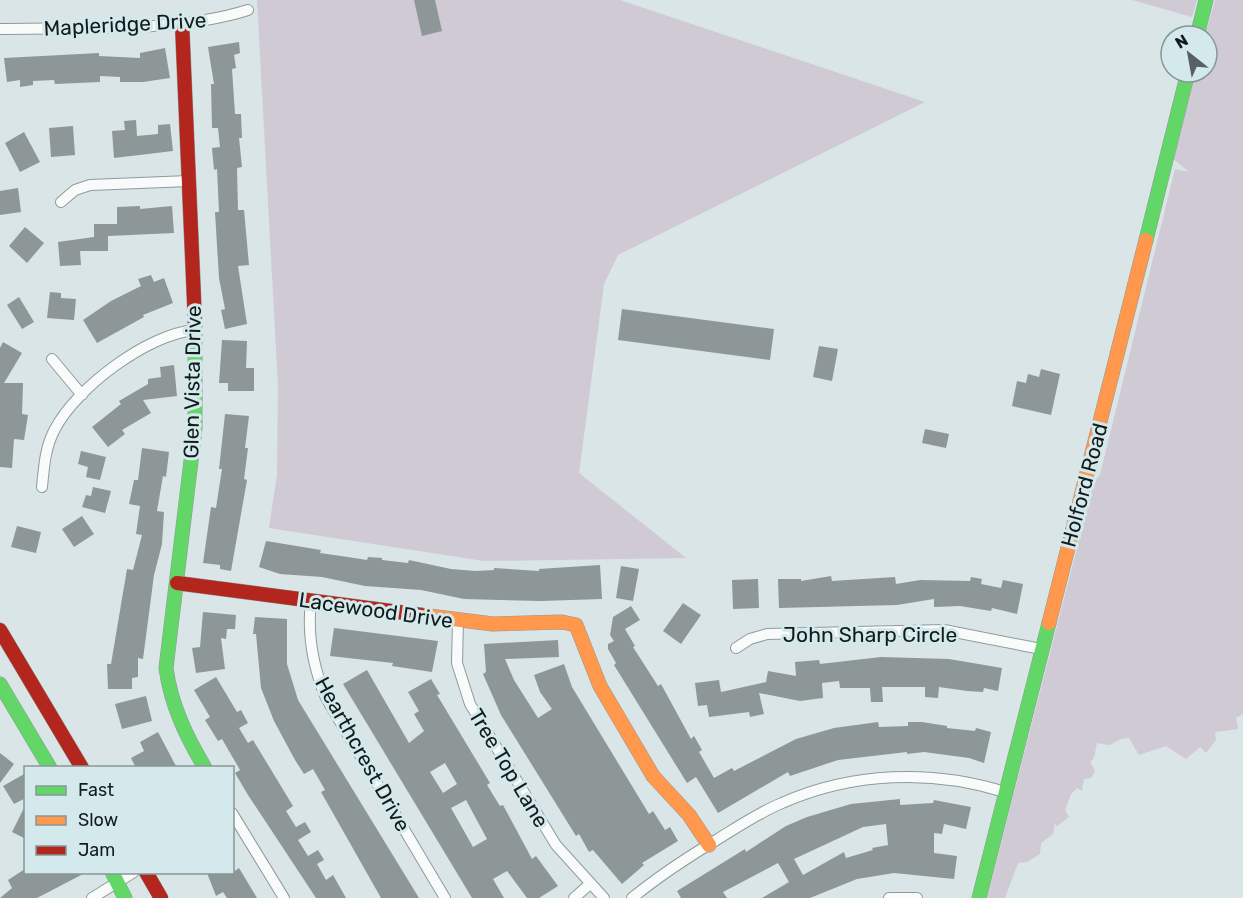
<svg xmlns="http://www.w3.org/2000/svg" width="1243" height="898" viewBox="0 0 1243 898" font-family="Rubik,sans-serif">
<rect width="100%" height="100%" fill="#d9e5e6"/>
<path fill="#cfcad4" d="M257 0H620L925 102 618 255 604 284 579 473 686 558 484 561 269 528 277 475 278 386Z
M1132 0H1197L1192 17Z
M1215 0H1243V714L1236 718 1238 729 1215 732 1216 740 1206 753 1200 747 1186 759 1166 746 1139 755 1129 738 1121 739 1110 745 1097 743 1094 758 1090 762 1095 771 1091 778 1084 779 1082 791 1077 788 1071 794 1065 810 1069 817 1057 826 1055 824 1053 834 1041 843 1040 854 1027 862 1018 863 1005 898H987L1094 482 1100 475 1175 169 1189 172 1172 158 1195 72H1207L1205 36Z"/>
<path fill="#8e9798" fill-rule="evenodd" d="M414 0H435L442 31 422 36Z
M239 42 240 53 234 55 236 68 232 69 235 114H241L242 138H239L242 167 237 168 238 210H244L249 265 238 266 247 324 225 329 221 310 225 309 219 278 215 212H219L217 169 214 170 212 148 220 147 218 128H212L211 84H214L208 47Z
M165 48 170 78 143 82H120V77L100 76V82L55 84 54 80 33 81V85L20 87V80L7 82 4 58 99 53V56L140 58V53Z
M136 120 137 136 158 134V125L170 124 173 151 114 158 112 131 125 130 124 121Z
M73 126 75 155 51 157 49 128Z
M24 132 40 162 20 172 5 143Z
M18 188 21 212 0 215V191Z
M140 206V209L172 206 174 233 108 236V251H80L81 265 60 266 58 242 94 237V224H117V207Z
M25 227 44 243 27 263 9 246Z
M151 275 154 282 164 278 173 303 143 315 144 317 97 343 83 320 111 301 141 286 138 279Z
M50 292 61 293V298L76 299 74 320 47 318Z
M19 297 34 322 22 329 7 305Z
M622 309 774 329 770 360 618 340Z
M222 340 247 341 246 368H254V391H228V383H219Z
M3 342 22 353 4 383H23L22 414 28 415 24 440 14 439 12 468 0 467V348Z
M819 346 838 349 832 381 813 377Z
M174 365 177 396 143 400 151 413 122 430 125 434 108 447 92 427 121 404 119 401 148 384V379L161 377 160 367Z
M1041 369 1060 374 1051 415 1012 406 1017 381 1026 383 1028 374 1039 377Z
M225 414 249 416 245 448H248L244 479 247 480 231 571 220 569V565L203 563 211 507 216 508 222 469H219Z
M925 429 949 434 946 448 922 443Z
M142 448 169 452 166 477 163 476 157 511 164 512 162 544 154 575 143 659 138 658V677L132 678V689H108L107 664H111L127 569 133 570 142 535 136 534 140 506 129 504 134 480H138Z
M81 451 106 457 100 480 86 477 88 467 78 464Z
M93 487 111 491 105 513 82 507 86 495 91 496Z
M82 516 94 534 74 547 62 529Z
M17 526 41 532 36 553 11 547Z
M266 541 321 550 320 553 341 556 367 560 368 557 382 558V560L408 563 409 560 451 569 475 571 494 570V568L539 571V569L600 565 602 599 541 601 464 599 421 590 365 586 322 577 280 574 259 567Z
M621 566 639 569 633 601 616 598Z
M831 576 832 581 895 577 896 584 920 580 970 581 971 577 982 579 981 584 1001 588 1003 580 1023 584 1017 614 992 608 991 611 960 606 934 607V599L897 605 779 608 778 579H801V581Z
M758 579 759 608 733 609 732 580Z
M683 603 701 615 681 644 663 631Z
M631 606 640 620 625 629 635 646 633 647 658 686 661 684 691 739 694 736 702 750 699 752 714 778 732 768 734 771 796 739 834 728 878 722 879 727 908 726V722H922L947 726V728L975 731 976 728 991 732 984 763 969 758 924 752 907 754V752L838 760 790 776 788 772 718 813 696 777 687 783 614 665 616 663 608 649V644L614 641 610 635 613 617Z
M203 612 236 615 235 629H227L226 639 221 638 225 669 196 673 192 648 200 647Z
M255 617 287 619V664L298 700 419 898H381L321 792 325 790 313 769 304 774 295 760 274 721 261 688 256 634H253Z
M334 628 438 641 432 672 392 666 393 663 330 656Z
M558 640 559 657 505 659 514 680 538 718 552 709 540 692 534 675 564 664 572 687 649 814 653 811 665 830 670 827 678 841 642 863 644 865 622 884 593 850 589 852 579 834 576 836 501 715 483 674 486 672 484 644Z
M881 657 949 659 1002 668 998 691 984 688 983 692 967 691 939 687 938 698 925 697V687H882L883 702H871L870 688H840L839 681 822 683 823 698 800 701 759 693 764 714 750 717 749 712 709 717 707 705 698 706 695 683 719 680 721 692 766 682 768 671 796 676 795 662 819 660 820 664Z
M367 670 409 743 424 731 414 714 419 711 408 692 431 679 440 694 437 695 490 783 487 785 500 806 503 805 532 859 536 856 558 886 539 898H527L507 871 493 879 504 898H472L343 684ZM445 763 457 784 443 793 430 772ZM466 800 487 839 473 847 451 808Z
M216 677 237 712 241 710 248 723 239 728 248 743 253 740 293 806 286 811 296 827 305 822 311 832 298 840 308 856 318 850 324 860 317 864 326 880 333 875 346 898H316L248 795 235 773 240 770 222 739 218 741 205 720 210 717 194 690Z
M146 696 152 721 122 729 115 704Z
M158 732 177 768H136L131 758 144 751 140 742Z
M0 753 14 764 0 783Z
M26 773V798L14 804 3 786Z
M900 799V805L933 803 934 800 971 807 966 829 944 824 942 834 934 833V853L957 856 954 879 894 873 857 879 810 898H762L789 882 778 863 723 892 727 898H681L677 891 745 849 746 852 786 826 807 817 851 804ZM886 824 888 845 872 848 873 850 846 858 844 852 803 875 794 859 863 827Z
M26 804V839L12 832Z
M239 868 257 898H227L223 892 216 896 207 873H232Z
M25 869 26 873H85L37 898H0L12 888 8 880Z"/>
<g fill="none" stroke-linecap="round" stroke-linejoin="round">
<defs>
<path id="street" d="M0 29C77 27 176 33 248 10
M61 202 75 190 90 185 189 181
M52 359 82 395
M42 487C44 467 45 447 55 429 77 387 148 334 195 330
M311 601C307 635 313 667 326 698L445 898
M458 621 457 663 470 704 556 845 604 898
M736 648 750 639 767 634 944 630 1041 649
M232 813 284 898
M92 898 134 872
M574 898 590 884
M632 898C659 876 688 857 718 839 739 826 760 812 782 803 852 772 932 769 1005 792
M889 898H917"/>
<path id="fast" d="M1197 36 1206 0
M1146 240 1188 72
M195 323V428L166 668C171 705 186 736 205 768
M0 684 50 768
M112 872 125 898
M979 898 1049 623"/>
<path id="slow" d="M421 615 493 624 562 622 576 625 600 686 653 776 689 815 709 845
M1049 623 1146 240"/>
<path id="jam" d="M182 23 195 323
M177 583 421 615
M0 630 82 768
M146 872 161 898"/>
</defs>
<use href="#street" stroke="#919a9a" stroke-width="12"/>
<use href="#fast" stroke="#919a9a" stroke-width="15"/>
<use href="#slow" stroke="#919a9a" stroke-width="15"/>
<use href="#jam" stroke="#919a9a" stroke-width="15"/>
<use href="#street" stroke="#f9fbfb" stroke-width="10"/>
<use href="#fast" stroke="#63d668" stroke-width="14"/>
<use href="#slow" stroke="#ff974d" stroke-width="14"/>
<use href="#jam" stroke="#b3261e" stroke-width="14"/>
</g>
<g text-anchor="middle" dominant-baseline="central" stroke-width="6" stroke-linejoin="round" paint-order="stroke">
<g font-size="21" fill="#131a1b" stroke="#d4e9eb">
<text transform="translate(125 24) rotate(-3)">Mapleridge Drive</text>
<text transform="translate(192 382) rotate(-89)">Glen Vista Drive</text>
<text transform="translate(1084 485) rotate(-75)">Holford Road</text>
<text transform="translate(376 610) rotate(8)">Lacewood Drive</text>
<text x="870" y="634">John Sharp Circle</text>
<text transform="translate(363 754) rotate(61)">Hearthcrest Drive</text>
<text transform="translate(509 768) rotate(59)">Tree Top Lane</text>
</g>
</g>
<rect x="24" y="766" width="210" height="108" fill="#d4e9eb" stroke="#879698" stroke-width="1.5"/>
<rect x="36" y="786" width="30" height="9" fill="#63d668" stroke="#879698" stroke-width="1.5"/>
<text x="78" y="796" font-size="18" fill="#131a1b">Fast</text>
<rect x="36" y="816" width="30" height="9" fill="#ff974d" stroke="#879698" stroke-width="1.5"/>
<text x="78" y="826" font-size="18" fill="#131a1b">Slow</text>
<rect x="36" y="846" width="30" height="9" fill="#b3261e" stroke="#879698" stroke-width="1.5"/>
<text x="78" y="856" font-size="18" fill="#131a1b">Jam</text>
<g transform="translate(1189 54) rotate(329)"><circle r="28" fill="#d4e9eb" stroke="#879698" stroke-width="1.5"/>
<path d="M0-4.5L10 22L0 15L-10 22Z" fill="#586162"/>
<text y="-9" font-size="16" font-weight="bold" text-anchor="middle" fill="#131a1b">N</text>
</g>
</svg>
